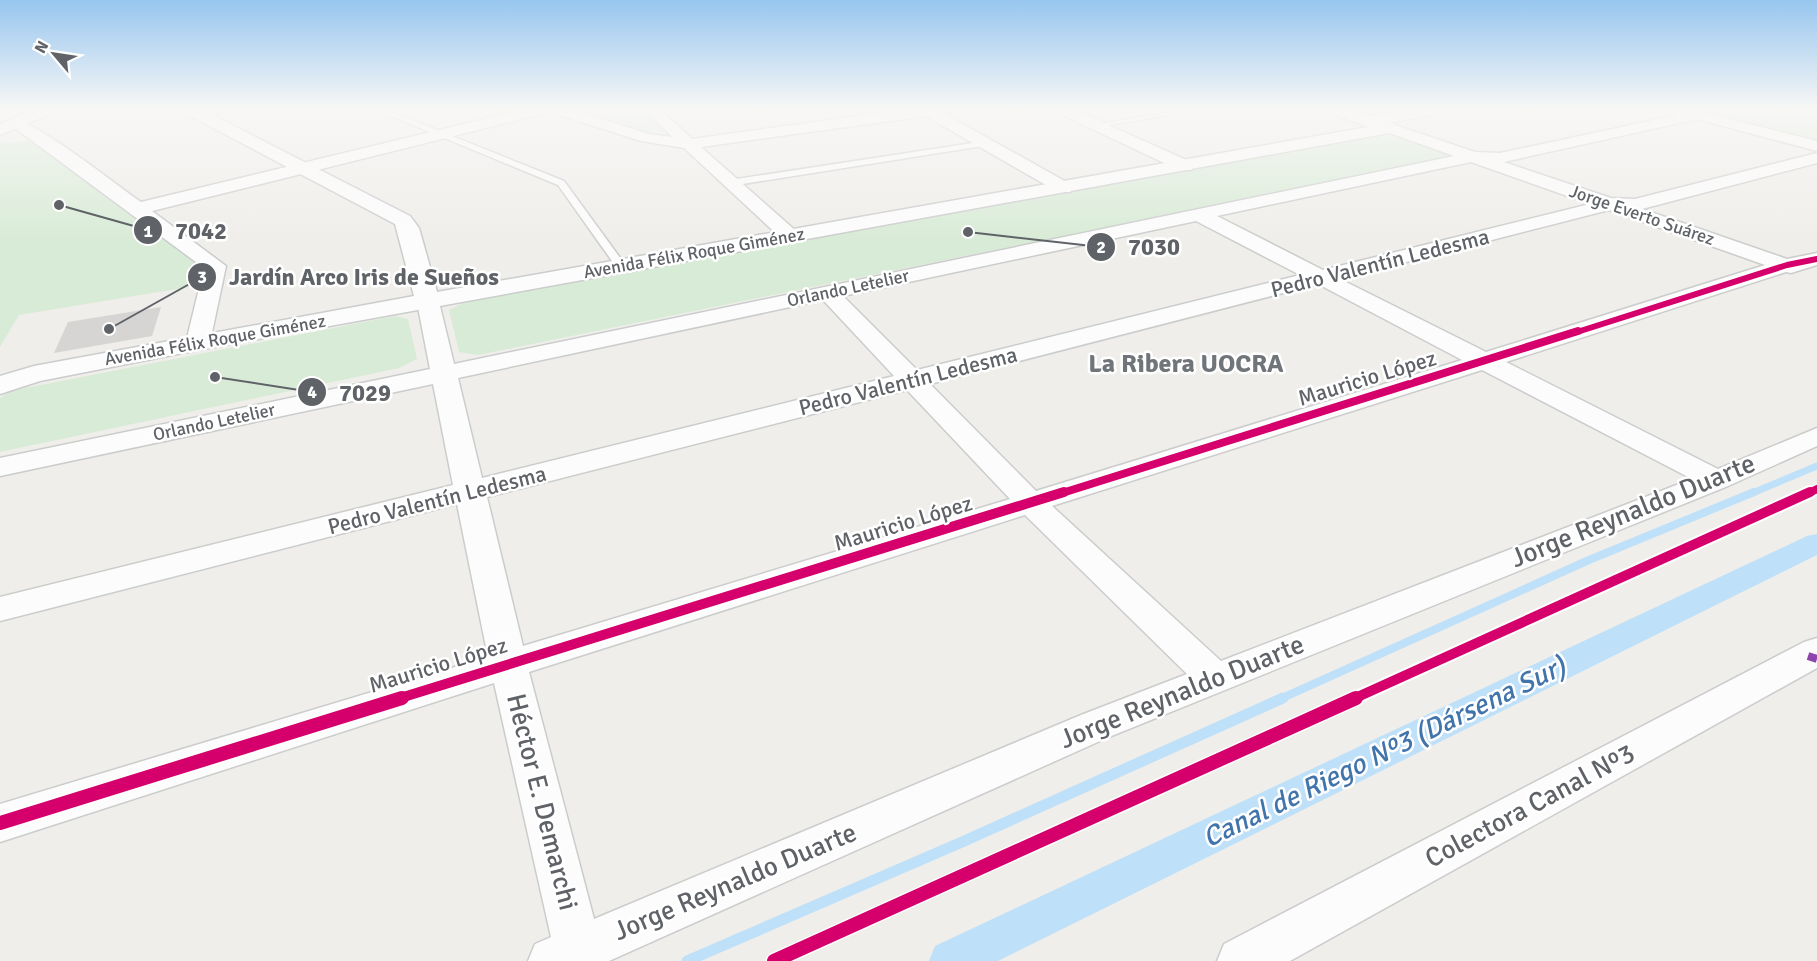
<svg xmlns="http://www.w3.org/2000/svg" width="1817" height="961" viewBox="0 0 1817 961" font-family="Signika,sans-serif">
<rect width="100%" height="100%" fill="#efeeea"/>
<path fill="#d8ebd6" d="M575 108H643L664 130 646 132Z
M1678 108H1792L1817 112V143Z
M1382 134 1397 135 1450 153 1447 158 478 355 459 352 449 310 463 303Z
M29 141 34 142 202 267 201 285 19 315 0 347V143Z
M395 316 408 319 417 359 399 368 0 452V398L10 391Z"/>
<g fill="none" stroke-linecap="round" stroke-linejoin="round">
<path stroke="#bfe0f9" stroke-width="7" d="M1750 494 1817 466"/>
<path stroke="#bfe0f9" stroke-width="8" d="M1280 699 1589 560 1754 492"/>
<path stroke="#bfe0f9" stroke-width="11" d="M687 961 962 842 1283 698"/>
<path fill="#bfe0f9" fill-rule="evenodd" d="M1817 534V555L998 961H929L935 946 1807 536Z"/>
</g>
<path fill="#d6d5d3" d="M161 307 152 336 54 353 68 322Z"/>
<g fill="none" stroke-linecap="round" stroke-linejoin="round">
<defs>
<path id="service" d="M372 108H382L564 181 626 266 625 268H617L558 185Z
M1193 108H1208L1098 127 1094 125Z
M986 141H989V145L730 186 726 183 730 180Z"/>
<path id="minor" d="M203 108H232L230 111 198 117 191 113 193 110Z
M530 108H567L649 134 672 137 644 108H659L692 139 916 108H955L953 111 943 113 1070 184 1073 188 1070 192H1058L926 116 701 147 796 231 799 235 796 239H782L684 148 641 141 550 112 152 211 226 266 210 342 207 347 198 349 189 347 186 342 204 268 8 123 11 120C29 115 120 188 141 202Z
M1052 108H1070L1191 162 1194 166 1191 170H1179L1054 111Z
M1424 108H1455L1448 112 1371 126 1363 121 1371 116Z
M1672 108H1686L1817 141V151L1697 119 1504 162 1611 198 1635 199 1817 153V163L1642 209 1787 259 1817 253V265L1791 273 1786 272 1506 362 1718 469 1817 428V446L1728 486 1109 737 609 961H528L535 944 551 937 494 683 0 842V804L488 657 457 504 0 621V597L453 485 433 384 0 476V458L430 369 417 302 420 297 428 295 436 297 439 302 454 364 1454 156 1384 131 1381 128 1384 125 1389 123 1475 152 1500 153 1678 115 1673 113 1671 110ZM1471 162 1590 204 1323 270 1217 216ZM1609 210 1765 265 1486 352 1340 279ZM1196 221 1300 275 917 370 843 296ZM1318 284 1462 360 1036 491 930 384ZM823 300 894 376 482 478 458 378ZM1482 370 1692 479 1221 661 1052 506ZM907 390 1010 499 523 646 487 497ZM1025 515 1187 674 1081 715 594 919 529 672Z
M1817 638V668L1290 961H1217L1224 944 1804 642Z"/>
<path id="tertiary" d="M38 108H59L57 111 0 135V124Z
M179 108H199L410 216 419 228 437 292 1368 127 1325 111 1323 108H1346L1395 124 1398 128 1395 132 1389 133 198 350 40 381 0 394V376L34 366 414 296 395 224 181 111Z"/>
</defs>
<use href="#service" stroke="#cbcccc" stroke-width="3"/>
<use href="#minor" stroke="#cbcccc" stroke-width="3"/>
<use href="#tertiary" stroke="#cbcccc" stroke-width="3"/>
<use href="#service" fill="#fdfcfc" fill-rule="evenodd"/>
<use href="#minor" fill="#fdfcfc" fill-rule="evenodd"/>
<use href="#tertiary" fill="#fdfcfc" fill-rule="evenodd"/>
<path stroke="#8e44ad" stroke-width="8" stroke-dasharray="17 8" stroke-linecap="butt" d="M1808 656 1817 659"/>
<defs>
<path id="cycleway-far3" d="M1574 333 1787 265 1817 259"/>
<path id="cycleway-far2" d="M1059 494 1578 331
M1807 494 1817 489"/>
<path id="cycleway-far1" d="M397 699 1064 492
M1353 699 1810 492"/>
<path id="cycleway" d="M0 823 402 698
M774 961 1356 698"/>
</defs>
<use href="#cycleway-far3" stroke="#fff" stroke-width="9"/>
<use href="#cycleway-far2" stroke="#fff" stroke-width="11"/>
<use href="#cycleway-far1" stroke="#fff" stroke-width="14"/>
<use href="#cycleway" stroke="#fff" stroke-width="17"/>
<use href="#cycleway-far3" stroke="#d6006c" stroke-width="6"/>
<use href="#cycleway-far2" stroke="#d6006c" stroke-width="8"/>
<use href="#cycleway-far1" stroke="#d6006c" stroke-width="10"/>
<use href="#cycleway" stroke="#d6006c" stroke-width="14"/>
</g>
<linearGradient id="sky" x2="0" y2="1"><stop stop-color="#97c6ef"/><stop offset="0.45" stop-color="#f8f7f6"/><stop offset="1" stop-color="#f8f7f6" stop-opacity="0"/></linearGradient>
<rect width="1817" height="242" fill="url(#sky)"/>
<g text-anchor="middle" dominant-baseline="central" stroke-width="5" stroke-linejoin="round" paint-order="stroke">
<g font-size="18" fill="#5f6368" stroke="#fff">
<text transform="translate(1642 215) rotate(19)">Jorge Everto Suárez</text>
<text transform="translate(694 253) rotate(-10)">Avenida Félix Roque Giménez</text>
<text transform="translate(848 288) rotate(-12)">Orlando Letelier</text>
<text transform="translate(215 340) rotate(-10)">Avenida Félix Roque Giménez</text>
<text transform="translate(214 422) rotate(-12)">Orlando Letelier</text>
</g>
<g font-size="22" fill="#5f6368" stroke="#fff">
<text transform="translate(1380 263) rotate(-14)">Pedro Valentín Ledesma</text>
<text transform="translate(1367 378) rotate(-17)">Mauricio López</text>
<text transform="translate(908 381) rotate(-14)">Pedro Valentín Ledesma</text>
<text transform="translate(437 500) rotate(-14)">Pedro Valentín Ledesma</text>
<text transform="translate(903 523) rotate(-17)">Mauricio López</text>
<text transform="translate(438 665) rotate(-17)">Mauricio López</text>
</g>
<g font-size="26" font-weight="bold" fill="#70757a" stroke="#fff">
<text x="1186" y="364">La Ribera UOCRA</text>
</g>
<g font-size="27" fill="#5f6368" stroke="#fff">
<text transform="translate(1633 511) rotate(-22)">Jorge Reynaldo Duarte</text>
<text transform="translate(1182 692) rotate(-22)">Jorge Reynaldo Duarte</text>
<text transform="translate(542 802) rotate(76)">Héctor E. Demarchi</text>
<text transform="translate(1530 806) rotate(-28)">Colectora Canal Nº3</text>
<text transform="translate(735 882) rotate(-23)">Jorge Reynaldo Duarte</text>
</g>
<g font-size="28" font-style="italic" fill="#4174aa" stroke="#fff">
<text transform="translate(1384 752) rotate(-26)">Canal de Riego Nº3 (Dársena Sur)</text>
</g>
</g>
<path fill="none" stroke="#5f6368" stroke-width="2" d="M59 205L148 230M968 232L1101 247M109 329L202 277M215 377L312 392"/>
<g fill="#5f6368" stroke="#fff" stroke-width="2">
<circle cx="59" cy="205" r="6"/>
<circle cx="968" cy="232" r="6"/>
<circle cx="109" cy="329" r="6"/>
<circle cx="215" cy="377" r="6"/>
<circle cx="148" cy="230" r="15"/>
<circle cx="1101" cy="247" r="15"/>
<circle cx="202" cy="277" r="15"/>
<circle cx="312" cy="392" r="15"/>
</g>
<g font-size="18" text-anchor="middle" font-weight="bold" fill="#fff">
<text x="148" y="237">1</text>
<text x="1101" y="253">2</text>
<text x="202" y="283">3</text>
<text x="312" y="398">4</text>
</g>
<g font-size="24" text-anchor="middle" font-weight="bold" fill="#5f6368" stroke="#fff" stroke-width="5" stroke-linejoin="round" paint-order="stroke">
<text x="201" y="239">7042</text>
<text x="1154" y="255">7030</text>
<text x="364" y="285">Jardín Arco Iris de Sueños</text>
<text x="365" y="401">7029</text>
</g>
<g transform="translate(54 54) rotate(299)" stroke="#ffffff" stroke-width="4.5" paint-order="stroke">
<path d="M0-4.5L10 22L0 15L-10 22Z" fill="#5f6368"/>
<text y="-9" font-size="16" font-weight="bold" text-anchor="middle" fill="#5f6368">N</text>
</g>
</svg>
